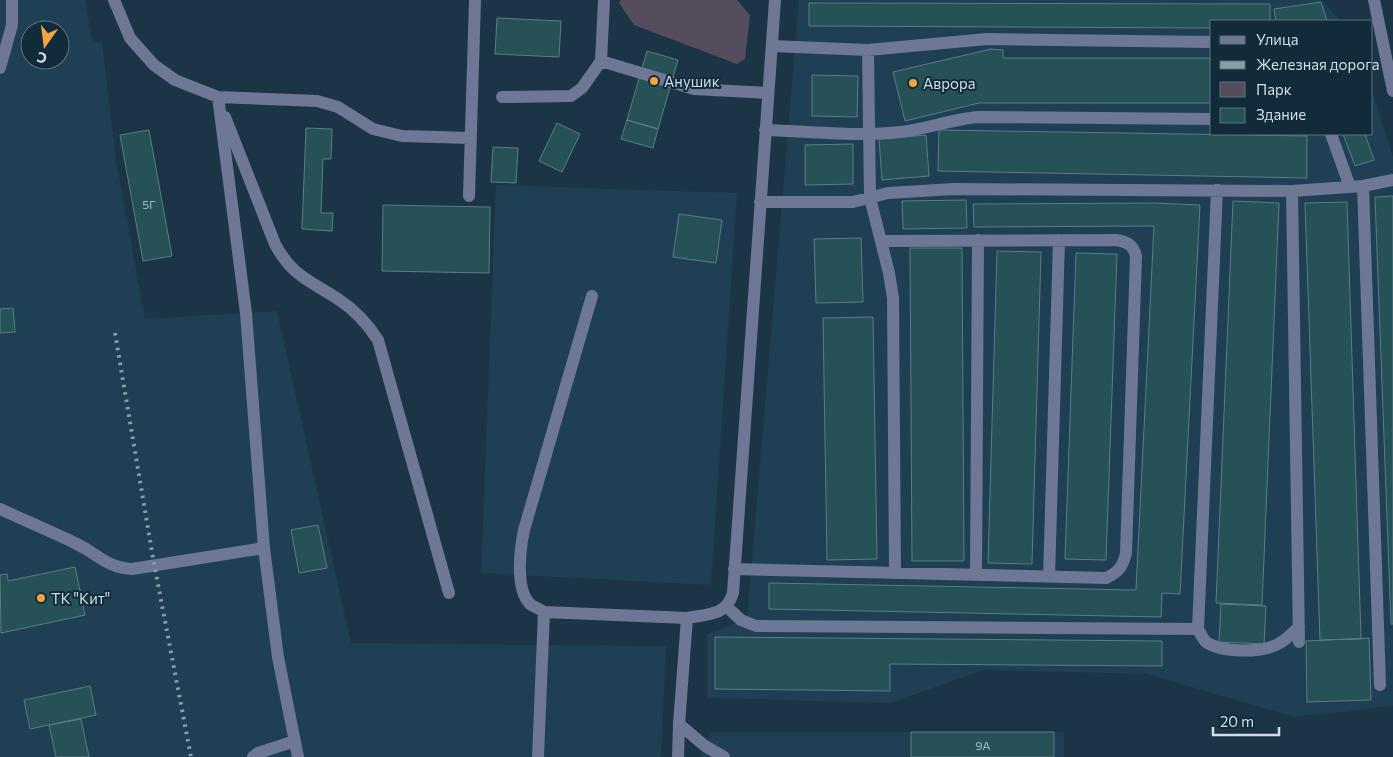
<svg xmlns="http://www.w3.org/2000/svg" width="1393" height="757" viewBox="0 0 1393 757" font-family="Commissioner,sans-serif">
<rect width="100%" height="100%" fill="#1c3546"/>
<path fill="#1f3f54" fill-rule="evenodd" d="M0 0H85L92 41 102 43 116 160 145 319 277 311 351 643 666 646 661 757H0ZM30 30H60V60H30Z
M799 0H1322L1340 21H1212V134H1372V91L1393 157V706L1295 717 1147 674 983 670 891 703 707 698V634L747 619Z
M496 185 737 193 711 585 481 573Z
M711 732H1064V757H700Z"/>
<path fill="#554d5e" d="M621 0H737L750 15 745 59 737 64 634 25 619 3Z"/>
<path fill="#265156" stroke="#597f84" d="M1321 2 1327 21H1276L1274 9Z
M809 3 1270 4V21H1212V28L809 26Z
M497 18 561 21 559 57 495 54Z
M991 49 1003 50V58H1212V103H979L905 121 893 72Z
M647 51 678 60 658 129 627 120Z
M812 75 858 76 857 117 812 116Z
M627 120 658 129 653 148 621 139Z
M557 123 580 134 562 172 539 161Z
M306 128 332 129 331 159H323L321 213H333L332 231 302 229Z
M149 130 172 256 143 261 120 135Z
M939 130 1307 136V178L938 171Z
M1343 134H1365L1374 160 1355 166Z
M926 135 929 176 882 180 879 139Z
M853 144V184L805 185V145Z
M493 147 518 148 516 183 491 182Z
M1393 196V624H1391L1375 197Z
M966 200 967 228 903 229 902 201Z
M1233 201 1279 203 1262 605 1216 603Z
M1347 202 1361 639 1320 640 1305 203Z
M1155 203 1200 205 1180 594 1162 593 1161 617 769 609V583L1136 590 1154 226 974 227 973 204Z
M383 205 490 207 489 273 382 271Z
M679 214 722 220 716 263 673 257Z
M861 238 863 302 816 303 814 239Z
M910 248H962L964 561H912Z
M997 251 1041 252 1032 564 988 563Z
M1076 253 1117 254 1106 560 1065 559Z
M13 308 15 332 0 333V309Z
M873 317 877 559 827 560 823 318Z
M318 525 327 568 299 573 291 530Z
M75 567 85 615 1 633 0 575 7 574 8 581Z
M1221 604 1266 606 1264 644 1219 642Z
M715 637 1162 641V666L890 664V691L715 689Z
M1369 638 1371 700 1307 702 1306 641Z
M90 686 96 715 30 729 24 700Z
M81 719 89 757H56L49 725Z
M911 732H1054V757H911Z"/>
<g fill="none" stroke-linecap="round" stroke-linejoin="round">
<path stroke="#6e7795" stroke-width="12" d="M114 0 130 38 154 65 175 80 218 97 317 101 338 107 373 129 402 136 471 138
M604 0 601 61 694 89 768 93
M1374 0 1393 91
M772 46 868 50 987 39 1212 42
M868 50 870 198 889 273 893 298 895 573
M0 68 12 25V0
M218 97 246 313 264 548 278 657 298 757
M502 97 571 96 582 88 601 61
M225 117 275 244C292 276 309 280 338 299 355 310 367 323 378 340L449 593
M765 130C810 131 856 137 900 132 927 129 952 119 979 117L1212 119
M1331 134 1350 187
M1363 186 1380 685
M1217 190 1198 629C1200 633 1203 639 1206 642 1222 653 1261 653 1278 644 1286 640 1292 633 1299 627
M1292 191 1299 642
M469 196 475 0
M760 202H853L888 193 954 189 1292 191 1363 186 1393 180
M592 296 524 530C520 549 515 589 530 604 534 607 540 609 544 612L687 618
M0 509C26 521 52 532 77 544 99 555 106 567 132 569L264 548
M734 569 1106 578C1119 572 1123 566 1126 553L1136 256C1133 244 1127 242 1116 240L881 241
M976 575 978 240
M1049 577 1059 240
M727 607 741 620 756 626 1198 629
M253 757 258 753 295 741
M538 757 544 612
M678 757 679 724
M724 757 705 746 679 724 687 618C708 614 726 616 733 593L775 0"/>
<path stroke="#8a9daa" stroke-width="4" stroke-dasharray="2.5 5" stroke-linecap="butt" d="M115 333 153 558 191 757"/>
</g>
<g fill="#f1a540" stroke="#122b3b" stroke-width="2">
<circle cx="654" cy="81" r="5"/>
<circle cx="913" cy="83" r="5"/>
<circle cx="41" cy="598" r="5"/>
</g>
<g text-anchor="middle" dominant-baseline="central" stroke-width="4" stroke-linejoin="round" paint-order="stroke">
<g font-size="12" fill="#a5bbc4">
<text x="149" y="204">5Г</text>
<text x="983" y="745">9А</text>
</g>
<g font-size="15" fill="#cfdee8" stroke="#122b3b" text-anchor="start">
<text x="664" y="81">Анушик</text>
<text x="923" y="83">Аврора</text>
<text x="51" y="598">ТК "Кит"</text>
</g>
</g>
<rect x="1210" y="20" width="162" height="115" fill="#122b3b" stroke="#5e7380"/>
<rect x="1220" y="36" width="25" height="8" fill="#6e7795" stroke="#5e7380"/>
<text x="1256" y="45" font-size="15" fill="#cfdee8">Улица</text>
<rect x="1220" y="61" width="25" height="8" fill="#8a9daa" stroke="#5e7380"/>
<text x="1256" y="70" font-size="15" fill="#cfdee8">Железная дорога</text>
<rect x="1220" y="82" width="25" height="15" fill="#554d5e" stroke="#5e7380"/>
<text x="1256" y="95" font-size="15" fill="#cfdee8">Парк</text>
<rect x="1220" y="108" width="25" height="15" fill="#265156" stroke="#5e7380"/>
<text x="1256" y="120" font-size="15" fill="#cfdee8">Здание</text>
<g transform="translate(45 45) rotate(194)"><circle r="24" fill="#122b3b" stroke="#5e7380"/>
<path d="M0-4L9 19L0 12L-9 19Z" fill="#f1a540"/>
<text y="-8" font-size="14" font-weight="bold" text-anchor="middle" fill="#cfdee8">С</text>
</g>
<path d="M1213 727v8h66v-8" fill="none" stroke="#cfdee8" stroke-width="2.5"/>
<text x="1220" y="727" font-size="15" fill="#cfdee8" stroke="#122b3b" stroke-width="4" paint-order="stroke">20 m</text>
</svg>
